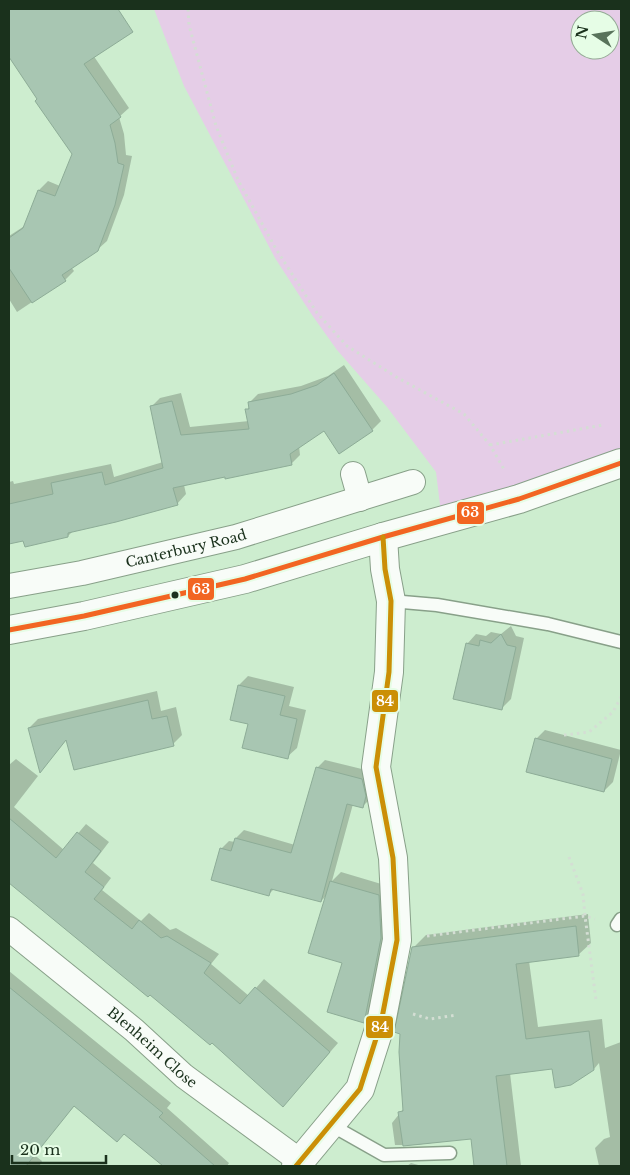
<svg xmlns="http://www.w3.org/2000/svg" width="630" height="1175" viewBox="0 0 630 1175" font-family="'Libre Baskerville',serif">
<rect width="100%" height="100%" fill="#cdedcf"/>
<path fill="#e5cde7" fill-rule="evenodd" d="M154 9H621V463L442 521 436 472 387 407 337 350 312 315 275 258 184 86ZM580 20H610V50H580Z"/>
<path fill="#0003" d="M9 9H74L95 53 93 55 129 108 119 117 124 134 126 155 132 156 124 195 107 241 97 250 71 267 74 271 65 280 17 312 9 299V236L26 225 39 190 48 181 60 186 73 154 9 54Z
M344 365 381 421 372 430 325 429 299 446 300 455 291 464 184 485 186 494 177 504 74 530 68 536 24 540 9 543V482L13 481 14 484 111 464 114 477 163 462 151 407 160 398 181 393 190 427 249 421 247 410 250 406 249 403 258 394 301 386 328 376Z
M511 626 516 636 524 638 511 699 501 709 467 644 476 634 486 636 491 632 501 634Z
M248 676 294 687 289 706 306 710 297 748 287 757 249 723 239 685Z
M157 691 161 711 176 707 182 735 173 744 67 739 40 771 29 728 38 719Z
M545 730 621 750 613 782 604 791 536 739Z
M16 759 38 776 14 807 64 850 86 824 109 842 93 863 111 878 102 890 141 921 149 913 170 930 176 928 219 954 211 964 249 996 264 979 338 1043 291 1097 212 1041 150 994 148 995 9 881V765Z
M325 760 370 771V799L362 807 353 804 332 881 341 872 388 886 390 928 373 1013 364 1022 344 962 327 895 321 901 274 889 268 895 221 849 229 841 235 842 236 838 244 830 295 845 317 768Z
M588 914 591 943 578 955 529 961 538 1027 602 1019 605 1048 621 1042V1166H599L595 1148 604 1139 610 1137 599 1063 594 1069 553 1067 510 1073 521 1166H476L472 1138 415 1145H395L392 1123 404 1108 413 948 426 935Z
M9 971 171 1103 167 1108 229 1163 227 1166H165L125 1133 75 1105 54 1129 9 1091Z
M9 1135 42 1161 40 1165 42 1166H9Z
M411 1163 422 1166H407Z"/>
<path fill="#a8c6b2" stroke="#8dac97" d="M9 9H118L133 32 84 64 121 117 110 125 115 143 118 163 124 165 115 205 98 251 62 275 66 281 32 303 9 268V238L23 228 38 190 55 196 72 154 35 101 37 99 9 57Z
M334 373 373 431 339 454 324 431 290 454 292 465 225 479V477L173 488 178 505 116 522 68 533V537L25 547 23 541 9 544V504L53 494 51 483 102 472 105 485 163 468 150 406 172 401 181 435 249 429 245 409H249L248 402 291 394 317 385Z
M501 634 507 645 516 647 502 710 453 699 466 643 479 646 480 640 491 643Z
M238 685 285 696 280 715 297 719 288 759 242 748 248 724 230 720Z
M148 700 152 719 167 716 174 746 74 770 66 740 40 773 28 728Z
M535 738 612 759 604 792 526 772Z
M316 767 362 779 366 796 363 808 347 804 321 902 271 889 269 896 211 880 220 848 231 851 235 838 291 853Z
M9 818 56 858 77 832 101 851 85 872 104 887 94 899 132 929 139 920 161 938 167 936 211 963 204 973 240 1004 255 987 330 1052 283 1107 212 1043 210 1045 150 995 148 997 9 883Z
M330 881 379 895 381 938 364 1023 327 1012 342 963 308 953Z
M576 926 579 956 516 964 526 1039 589 1031 594 1070 571 1085 555 1088 552 1069 496 1076 507 1166H474L471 1139 403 1146 398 1112 403 1111 399 1052 400 1034 394 1032 412 947Z
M9 987 163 1113 159 1117 215 1166H163L124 1134 117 1142 74 1106 26 1166H9Z"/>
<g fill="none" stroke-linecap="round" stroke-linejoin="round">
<defs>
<path id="lane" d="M391 601 437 605 548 624 621 642
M617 925 621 919
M331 1125 384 1155 450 1153"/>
<g id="street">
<path d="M353 474 360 499"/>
<path id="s1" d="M9 586 82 573 236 537 413 482"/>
<path id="s2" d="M9 929 134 1030 184 1076 300 1161"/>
</g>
<path id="secondary" d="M296 1166 360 1089 381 1023 397 940 393 858 376 767 389 672 391 601 385 569 383 537"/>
<path id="primary" d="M9 630 84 616 245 579 383 537 519 499 621 463"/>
</defs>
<use href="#lane" stroke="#88a089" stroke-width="15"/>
<use href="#street" stroke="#88a089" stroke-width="26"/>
<use href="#secondary" stroke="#88a089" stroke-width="30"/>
<use href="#primary" stroke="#88a089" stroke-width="30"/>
<path stroke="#d4ded4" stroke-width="3" stroke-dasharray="2.5 4" stroke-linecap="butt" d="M188 9 189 25 216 126 238 180 276 249 317 313 347 346 398 378 464 414 490 445 505 471
M490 445 603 425
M564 735 589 732 613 712 621 697
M569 857 583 894 585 916 595 919
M427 936 585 916 596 1000
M413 1014 430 1019 457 1015"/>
<use href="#lane" stroke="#f8fcf8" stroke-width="12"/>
<use href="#street" stroke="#f8fcf8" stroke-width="24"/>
<use href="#secondary" stroke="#f8fcf8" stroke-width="28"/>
<use href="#primary" stroke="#f8fcf8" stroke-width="28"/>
<defs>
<path id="bus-1" d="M9 630 84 616 245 579 383 537 519 499 621 463"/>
<path id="bus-2" d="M296 1166 360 1089 381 1023 397 940 393 858 376 767 389 672 391 601 385 569 383 537"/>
</defs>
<use href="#bus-1" stroke="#e6fde6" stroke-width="9"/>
<use href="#bus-2" stroke="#e6fde6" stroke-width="9"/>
<use href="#bus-1" stroke="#f26522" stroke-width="5"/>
<use href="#bus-2" stroke="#cb8f06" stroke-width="5"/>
</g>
<circle fill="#1a311c" stroke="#e6fde6" stroke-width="2" cx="175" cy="595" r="4.5"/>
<g text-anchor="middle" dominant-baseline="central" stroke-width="4.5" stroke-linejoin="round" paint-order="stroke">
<g font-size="14" fill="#1a311c" stroke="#e6fde6">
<text stroke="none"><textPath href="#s1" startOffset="181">Canterbury Road</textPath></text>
<text stroke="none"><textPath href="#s2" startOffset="186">Blenheim Close</textPath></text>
</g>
</g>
<g stroke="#e6fde6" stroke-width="2">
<rect x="456" y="501" width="29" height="24" rx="5" fill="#f26522"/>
<rect x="187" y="577" width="28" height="24" rx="5" fill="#f26522"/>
<rect x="371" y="689" width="28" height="24" rx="5" fill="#cb8f06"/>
<rect x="365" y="1015" width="29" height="24" rx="5" fill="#cb8f06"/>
</g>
<g font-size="14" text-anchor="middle" font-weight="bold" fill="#fff">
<text x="470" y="517">63</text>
<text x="201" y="594">63</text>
<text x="385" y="706">84</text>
<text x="380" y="1032">84</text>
</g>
<rect width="630" height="1175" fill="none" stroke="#1a311c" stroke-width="20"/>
<g transform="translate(595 35) rotate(282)"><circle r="24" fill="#e6fde6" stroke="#94ab95"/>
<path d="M0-4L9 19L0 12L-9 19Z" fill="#59735b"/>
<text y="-8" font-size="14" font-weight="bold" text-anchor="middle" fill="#1a311c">N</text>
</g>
<path d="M12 1155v8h94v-8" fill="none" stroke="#1a311c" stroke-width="2.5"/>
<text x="20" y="1155" font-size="15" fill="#1a311c" stroke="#e6fde6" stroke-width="4" paint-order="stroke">20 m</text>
</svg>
